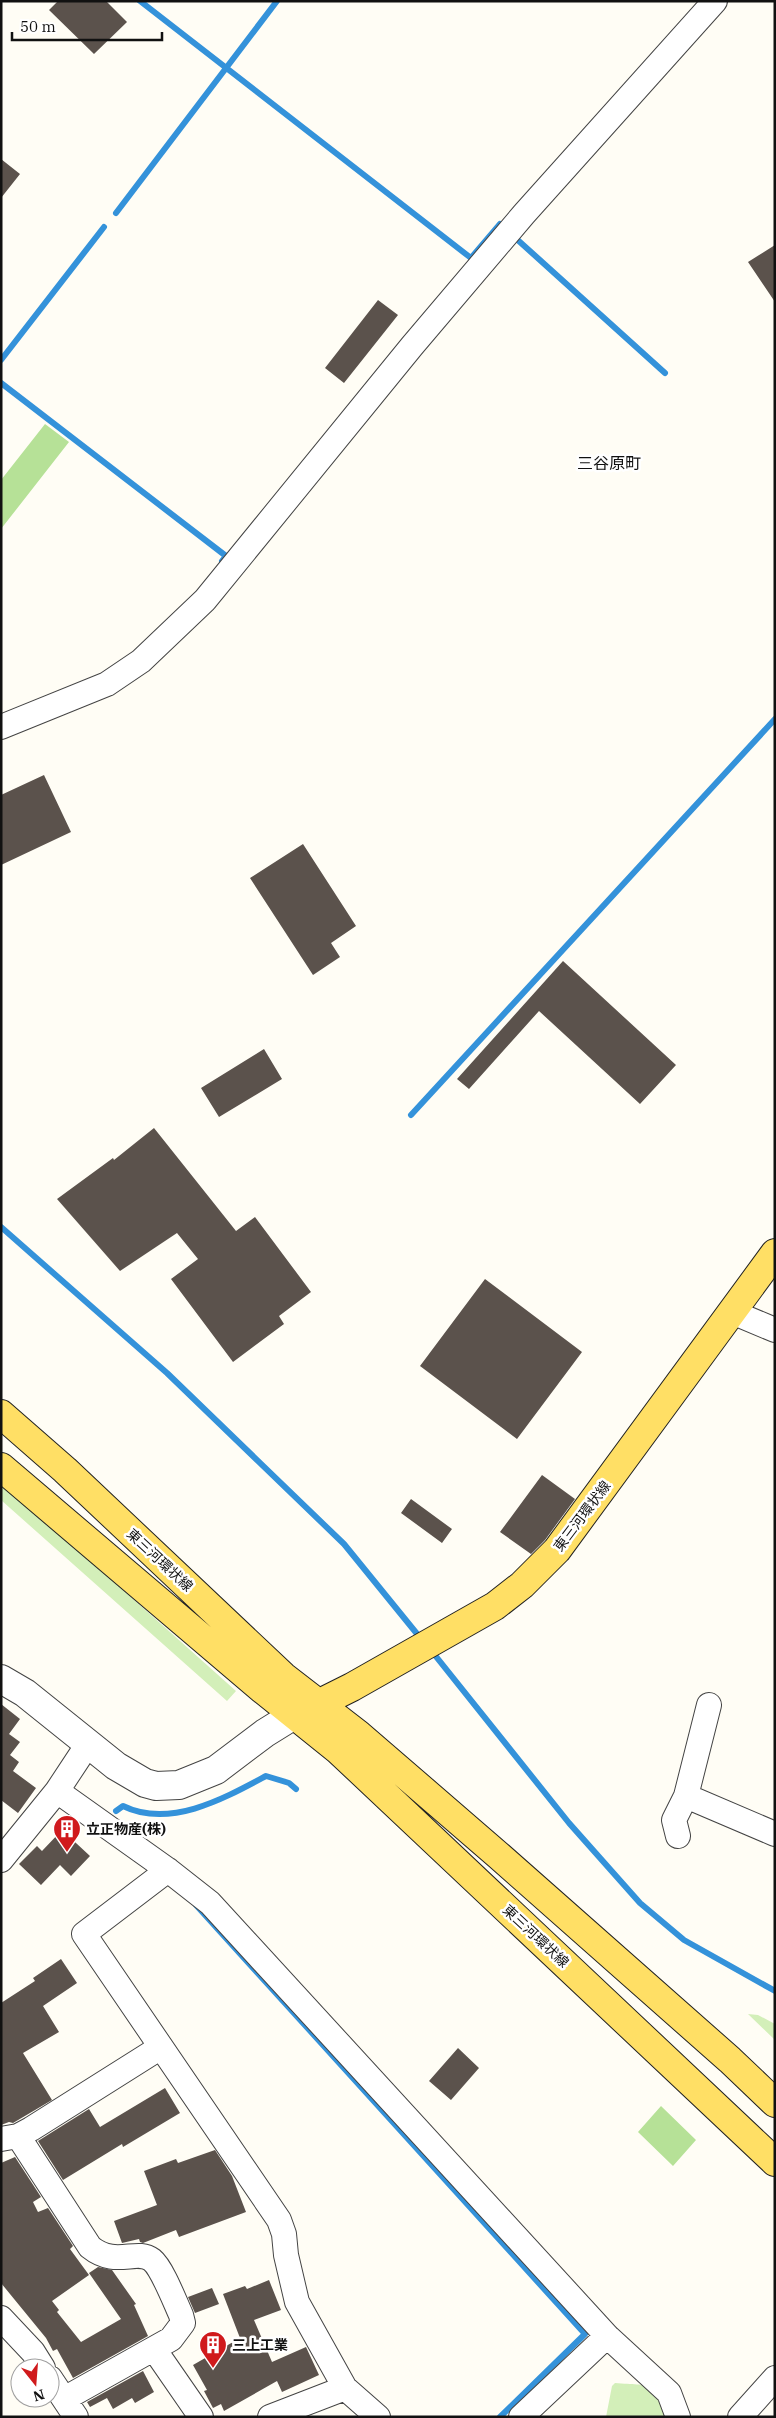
<svg xmlns="http://www.w3.org/2000/svg" width="776" height="2418" viewBox="0 0 776 2418" font-family="'IBM Plex Serif','Noto Sans JP',serif">
<rect width="100%" height="100%" fill="#fffdf5"/>
<path fill="#d3efb9" d="M1 1481 10 1489 236 1691 227 1701 1 1500Z
M748 2014 758 2015 775 2024V2040Z
M615 2383C651 2386 656 2380 668 2417H606L612 2386Z"/>
<path fill="#b6e197" d="M45 424 69 442 1 529V480Z
M661 2106 696 2140 673 2166 638 2132Z"/>
<g fill="none" stroke-linecap="round" stroke-linejoin="round">
<path stroke="#3492da" stroke-width="6" d="M140 1 471 258 500 224 665 373
M116 213 277 1
M1 360 104 227
M1 383 226 556 222 561
M411 1115 775 719
M1 1227 167 1373 344 1544 422 1640
M430 1649 569 1823 640 1903 684 1940 775 1991
M116 1811 123 1806C170 1829 225 1798 266 1776L289 1783 296 1789
M196 1905 585 2334 500 2417"/>
</g>
<path fill="#5b524c" d="M58 1H106L127 22 94 54 49 10Z
M1 159 20 174 1 198Z
M775 245V302L748 262Z
M378 300 398 315 344 383 325 368Z
M44 775 71 832 1 865V795Z
M303 844 356 926 331 943 340 957 313 975 250 878Z
M563 961 676 1065 640 1104 539 1011 469 1089 457 1079Z
M264 1049 282 1079 219 1117 201 1088Z
M154 1128 236 1231 255 1217 311 1292 279 1316 284 1324 233 1362 171 1279 198 1259 177 1233 120 1271 57 1199 113 1158 114 1160Z
M485 1279 582 1352 517 1439 420 1366Z
M542 1475 575 1499 545 1540 531 1554 500 1532Z
M411 1499 452 1529 442 1543 401 1513Z
M1 1704 20 1719 9 1734 20 1742 10 1755 19 1762 13 1771 36 1788 18 1813 1 1800Z
M62 1830 90 1856 71 1876 60 1865 41 1885 19 1864 37 1846 42 1851Z
M61 1959 77 1983 43 2006 59 2032 23 2053 52 2100 13 2123 9 2122 1 2125V2003L35 1981 33 1978Z
M458 2048 479 2068 451 2100 429 2081Z
M165 2088 180 2113 123 2147 122 2144 63 2180 38 2141 89 2109 100 2127Z
M215 2150 232 2176 246 2212 179 2237 176 2230 143 2243 140 2242 139 2239 122 2243 114 2221 157 2205 144 2171 176 2159 178 2163Z
M15 2157 41 2197 33 2202 38 2212 48 2208 73 2246 70 2249 89 2275 52 2301 59 2310 57 2312 81 2342 121 2319 89 2273 98 2267 112 2270 136 2304 134 2305 148 2336 73 2378 57 2349 53 2351 46 2338 1 2283V2163Z
M269 2280 281 2310 254 2320 272 2362 306 2347 319 2375 282 2392 277 2381 224 2411 221 2404 213 2408 204 2391 207 2390 193 2365 240 2338 223 2294 245 2286 247 2289Z
M212 2288 219 2304 195 2313 188 2297Z
M143 2371 154 2392 135 2403 132 2398 113 2409 107 2398 90 2407 87 2402Z"/>
<g fill="none" stroke-linecap="round" stroke-linejoin="round">
<defs>
<path id="minor" d="M1 727 107 684 141 661 205 600 412 346 524 214 715 1
M732 1312 775 1330
M57 1791 168 1870 210 1903 607 2336 669 2393 678 2417
M686 1796 775 1834
M678 1836 674 1820 686 1796 709 1705
M1 1860 57 1791 88 1744
M168 1870 84 1934 279 2220 284 2234 286 2255 297 2302 345 2388 378 2417
M18 2136 90 2247C116 2268 136 2248 152 2260 162 2268 175 2302 181 2315L183 2323 171 2339 64 2399
M1 2139 18 2136 31 2129 161 2047
M1 2318 33 2352 43 2368
M154 2349 201 2417
M50 2378 76 2417
M270 2417 345 2388
M521 2417 607 2336
M740 2417 775 2378"/>
<path id="tertiary" d="M1 1679 25 1693 116 1766 145 1783 156 1786 179 1785 216 1770 265 1733 294 1715"/>
<path id="primary" d="M1 1414 65 1470 283 1676 358 1734 498 1855 730 2060 775 2103
M1 1467 262 1689 338 1750 775 2162
M304 1711 352 1687 495 1606 522 1585 557 1550 775 1253"/>
</defs>
<use href="#minor" stroke="#444" stroke-width="26"/>
<use href="#tertiary" stroke="#444" stroke-width="30"/>
<use href="#primary" stroke="#222" stroke-width="30"/>
<use href="#minor" stroke="#fff" stroke-width="24"/>
<use href="#tertiary" stroke="#fff" stroke-width="28"/>
<use href="#primary" stroke="#ffdf65" stroke-width="28"/>
</g>
<defs>
<symbol id="building-pin" viewBox="-11 -11 22 30"><path d="M0 17L-7.5 6A9.5 9.5 0 1 1 7.5 6Z" fill="#d01a1c" stroke="#fff"/><path d="M-4-6H4V6H1V3H-1V6H-4ZM-2.5-4.3h1.7v1.8h-1.7ZM.8-4.3h1.7v1.8H.8ZM-2.5-1h1.7V.8h-1.7ZM.8-1h1.7V.8H.8Z" fill="#fff"/></symbol>
</defs>
<g fill-rule="evenodd">
<use href="#building-pin" x="51" y="1813" width="32" height="43"/>
<use href="#building-pin" x="197" y="2329" width="32" height="43"/>
</g>
<g text-anchor="middle" dominant-baseline="central" stroke-width="5" stroke-linejoin="round" paint-order="stroke">
<g font-size="14" fill="#111" stroke="#fff">
<text transform="translate(582 1516) rotate(-53)">東三河環状線</text>
<text transform="translate(160 1560) rotate(43)">東三河環状線</text>
<text transform="translate(536 1936) rotate(43)">東三河環状線</text>
</g>
<g font-size="14" font-weight="bold" fill="#111" stroke="#fff" text-anchor="start">
<text x="86" y="1829">立正物産(株)</text>
<text x="232" y="2345">三上工業</text>
</g>
<g font-size="16" fill="#111" stroke="#fff">
<text x="609" y="463">三谷原町</text>
</g>
</g>
<rect width="776" height="2418" fill="none" stroke="#111111" stroke-width="5"/>
<g transform="translate(35 2383) rotate(163)"><circle r="24" fill="#ffffff" stroke="#a0a0a0"/>
<path d="M0-4L9 19L0 12L-9 19Z" fill="#d01a1c"/>
<text y="-8" font-size="14" font-weight="bold" text-anchor="middle" fill="#111111">N</text>
</g>
<path d="M12 32v8h150v-8" fill="none" stroke="#111111" stroke-width="2.5"/>
<text x="20" y="32" font-size="15" fill="#111111" stroke="#ffffff" stroke-width="4" paint-order="stroke">50 m</text>
</svg>
